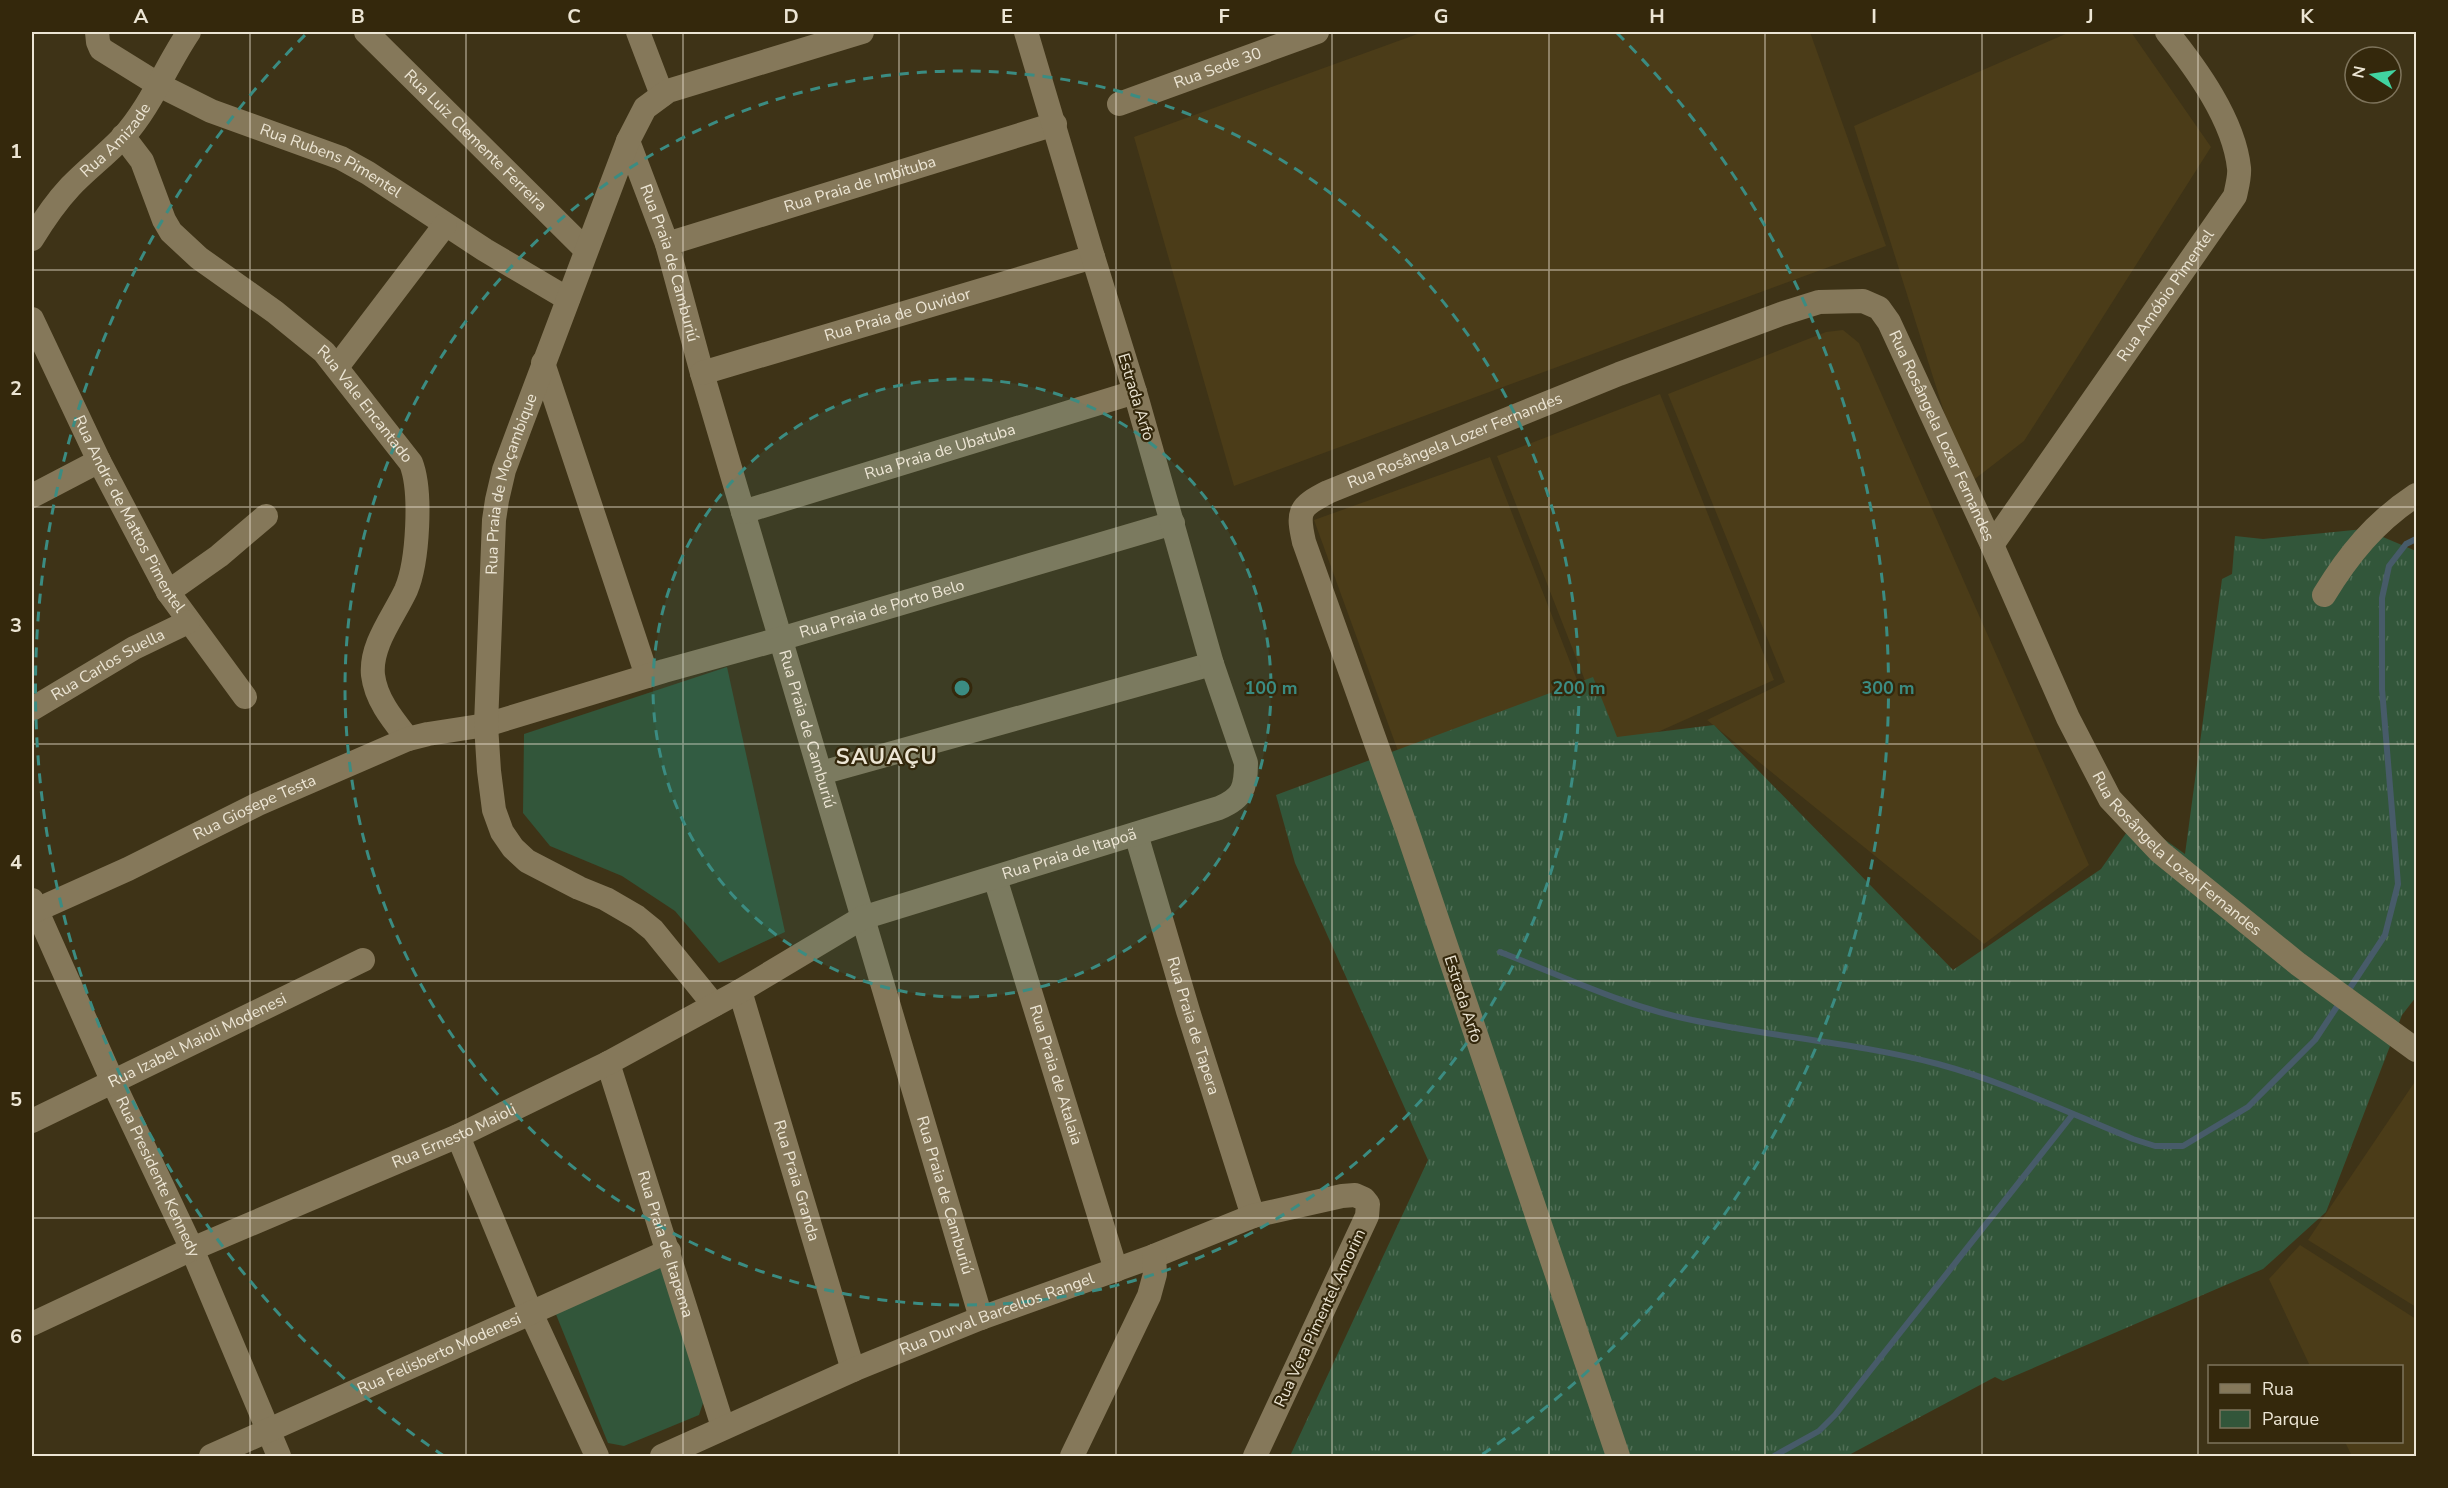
<svg xmlns="http://www.w3.org/2000/svg" width="2448" height="1488" viewBox="0 0 2448 1488" font-family="'Nunito Sans',sans-serif">
<defs>
<pattern id="grass-tufts" width="24" height="20" patternUnits="userSpaceOnUse" patternTransform="scale(1.5)"><rect width="24" height="20" fill="#32563a"/><path d="M3 7l-1-3M5 7V3M7 7l1-3M15 17l-1-3M17 17v-4M19 17l1-3" fill="none" stroke="#506e56"/></pattern>
</defs>
<rect width="100%" height="100%" fill="#3e3317"/>
<path fill="#4b3c18" d="M1423 32H1810L1886 246 1234 486 1134 137Z
M2070 32H2131L2211 147 2024 441 1967 485 1854 126Z
M1843 330 1859 343 2089 865 1984 944 1707 720 1785 682 1668 394 1826 332Z
M1660 394 1774 680 1613 752 1497 456Z
M1490 457 1606 754 1426 828 1314 520Z
M2416 1080V1307L2308 1240Z
M2300 1245 2416 1319V1456H2352L2345 1442H2402V1366H2310L2269 1279Z"/>
<path fill="url(#grass-tufts)" d="M2364 529 2416 551V997L2402 1015 2326 1212 2263 1269 2003 1381 1995 1377 1847 1456H1290L1428 1160 1295 863 1276 795 1593 677 1617 737 1714 725 1953 970 2101 869 2136 819 2185 854 2222 579 2232 574 2235 536 2263 539Z"/>
<path fill="#32563a" d="M727 667 785 932 719 963 675 911 622 876 550 846 523 813 524 734Z
M660 1262 705 1397 699 1415 624 1446 608 1443 553 1307Z"/>
<g fill="none" stroke-linecap="round" stroke-linejoin="round">
<path stroke="#475b69" stroke-width="6" d="M1500 952C1563 976 1626 1007 1692 1020 1774 1037 1857 1043 1938 1064 2005 1082 2069 1113 2133 1139L2155 1146H2183L2248 1107 2315 1040 2340 1002
M2346 994 2385 935 2398 884 2382 689V598L2389 566 2406 544 2416 539
M1774 1456 1819 1431 1835 1415 2073 1114"/>
<g stroke="#85785a" stroke-width="24">
<path id="s1" d="M97 32 98 42 101 49 159 85 211 111 341 158 368 173 485 250 568 299"/>
<path id="s2" d="M366 32 586 250"/>
<path d="M638 32 662 95"/>
<path id="s3" d="M1119 104 1317 32"/>
<path id="s4" d="M123 136 142 161 164 220 171 232 199 258 275 312 324 352 411 463C422 491 418 562 406 590 394 616 370 645 373 675 376 700 393 720 408 739"/>
<path id="s5" d="M628 141 667 244 702 373 981 1318"/>
<path id="s6" d="M32 239C43 221 55 203 70 187 86 170 106 155 123 137 151 106 166 66 189 32"/>
<path id="s7" d="M667 244 1055 124"/>
<path id="s8" d="M32 319 99 461 168 592 245 697"/>
<path d="M543 363 647 676"/>
<path d="M337 367 445 225"/>
<path id="s9" d="M702 373 1093 257"/>
<path d="M32 496 99 461"/>
<path id="s10" d="M743 512 1135 392"/>
<path id="s11" d="M1992 545 2235 196C2237 187 2240 176 2239 168 2234 120 2196 68 2167 32"/>
<path d="M168 592 219 556 266 516"/>
<path d="M2324 595C2349 554 2375 522 2416 495"/>
<path id="s12" d="M32 709 134 648 188 622"/>
<path d="M821 773 1212 664"/>
<path id="s13" d="M1136 834 1188 1011 1253 1216"/>
<path id="s14" d="M995 878 1116 1270"/>
<path id="s15" d="M32 900 112 1080 192 1249 279 1456"/>
<path id="s16" d="M32 912 128 869 258 804 408 739 428 734 486 725 664 671 780 639 1173 523"/>
<path id="s17" d="M740 991 853 1370"/>
<path id="s18" d="M714 1005 653 930 637 917 606 899 579 888 527 861 513 848 502 832 494 810 489 771 486 725 494 520 497 500 504 470 520 427 628 141 645 108 668 91 862 32"/>
<path id="s19" d="M608 1063 723 1427"/>
<path id="s20" d="M32 1121 363 960"/>
<path d="M458 1136 531 1313 597 1456"/>
<path id="s21" d="M32 1324 192 1249 458 1136 608 1063 740 991 862 918 1219 808C1243 798 1246 788 1246 763L1212 664 1135 392 1093 257 1026 32"/>
<path id="s22" d="M211 1456 669 1251"/>
<path id="s23" d="M662 1456 853 1370 981 1318 1154 1256 1253 1216 1342 1196 1355 1195 1364 1199 1368 1204 1367 1216 1255 1456"/>
<path d="M1072 1456 1149 1296 1155 1274 1154 1256"/>
<path id="s24" d="M1618 1456 1407 830 1304 542C1297 511 1299 507 1328 492L1619 374 1781 314 1819 302 1863 301 1879 308 1889 322 1992 545 2068 718 2110 799 2160 852 2298 964 2416 1050"/>
</g>
</g>
<path fill="none" stroke="#ece5d4" stroke-width="1.5" stroke-opacity="0.55" d="M250 32V1456M466 32V1456M683 32V1456M899 32V1456M1116 32V1456M1332 32V1456M1549 32V1456M1765 32V1456M1982 32V1456M2198 32V1456M32 270H2416M32 507H2416M32 744H2416M32 981H2416M32 1218H2416"/>
<circle cx="962" cy="688" r="309" fill="#3b8c82" fill-opacity=".12"/>
<g fill="none" stroke="#3b8c82" stroke-width="3" stroke-dasharray="10 8">
<circle cx="962" cy="688" r="309"/>
<circle cx="962" cy="688" r="617"/>
<path d="M444 1456A926 926 0 0 1 307 33M1617 33A926 926 0 0 1 1480 1456"/>
</g>
<g text-anchor="middle" dominant-baseline="central" stroke-width="4.5" stroke-linejoin="round" paint-order="stroke">
<g font-size="16" fill="#ece5d4" stroke="#34280c">
<text stroke="none"><textPath href="#s3" startOffset="105">Rua Sede 30</textPath></text>
<text stroke="none"><textPath href="#s6" startOffset="130">Rua Amizade</textPath></text>
<text stroke="none"><textPath href="#s2" startOffset="154">Rua Luiz Clemente Ferreira</textPath></text>
<text stroke="none"><textPath href="#s1" startOffset="274">Rua Rubens Pimentel</textPath></text>
<text stroke="none"><textPath href="#s7" startOffset="202">Rua Praia de Imbituba</textPath></text>
<text stroke="none"><textPath href="#s5" startOffset="129">Rua Praia de Camburiú</textPath></text>
<text stroke="none"><textPath href="#s11" startOffset="304">Rua Amóbio Pimentel</textPath></text>
<text stroke="none"><textPath href="#s9" startOffset="204">Rua Praia de Ouvidor</textPath></text>
<text transform="translate(1136 397) rotate(73)">Estrada Arfo</text>
<text stroke="none"><textPath href="#s4" startOffset="369">Rua Vale Encantado</textPath></text>
<text stroke="none"><textPath href="#s24" startOffset="1761">Rua Rosângela Lozer Fernandes</textPath></text>
<text stroke="none"><textPath href="#s24" startOffset="1167">Rua Rosângela Lozer Fernandes</textPath></text>
<text stroke="none"><textPath href="#s10" startOffset="206">Rua Praia de Ubatuba</textPath></text>
<text stroke="none"><textPath href="#s18" startOffset="632">Rua Praia de Moçambique</textPath></text>
<text stroke="none"><textPath href="#s8" startOffset="218">Rua André de Mattos Pimentel</textPath></text>
<text stroke="none"><textPath href="#s16" startOffset="906">Rua Praia de Porto Belo</textPath></text>
<text stroke="none"><textPath href="#s12" startOffset="88">Rua Carlos Suella</textPath></text>
<text stroke="none"><textPath href="#s5" startOffset="615">Rua Praia de Camburiú</textPath></text>
<text stroke="none"><textPath href="#s16" startOffset="246">Rua Giosepe Testa</textPath></text>
<text stroke="none"><textPath href="#s24" startOffset="2247">Rua Rosângela Lozer Fernandes</textPath></text>
<text stroke="none"><textPath href="#s21" startOffset="1142">Rua Praia de Itapoã</textPath></text>
<text transform="translate(1463 999) rotate(72)">Estrada Arfo</text>
<text stroke="none"><textPath href="#s13" startOffset="200">Rua Praia de Tapera</textPath></text>
<text stroke="none"><textPath href="#s20" startOffset="184">Rua Izabel Maioli Modenesi</textPath></text>
<text stroke="none"><textPath href="#s14" startOffset="206">Rua Praia de Atalaia</textPath></text>
<text stroke="none"><textPath href="#s21" startOffset="462">Rua Ernesto Maioli</textPath></text>
<text stroke="none"><textPath href="#s15" startOffset="304">Rua Presidente Kennedy</textPath></text>
<text stroke="none"><textPath href="#s17" startOffset="198">Rua Praia Granda</textPath></text>
<text stroke="none"><textPath href="#s5" startOffset="1101">Rua Praia de Camburiú</textPath></text>
<text stroke="none"><textPath href="#s19" startOffset="190">Rua Praia de Itapema</textPath></text>
<text stroke="none"><textPath href="#s23" startOffset="364">Rua Durval Barcellos Rangel</textPath></text>
<text transform="translate(1320 1318) rotate(-65)">Rua Vera Pimentel Amorim</text>
<text stroke="none"><textPath href="#s22" startOffset="250">Rua Felisberto Modenesi</textPath></text>
</g>
<g font-size="22" font-weight="bold" letter-spacing="1.5" fill="#ece5d4" stroke="#34280c">
<text x="887" y="757">SAUAÇU</text>
</g>
</g>
<circle cx="962" cy="688" r="9" fill="#3b8c82" stroke="#34280c" stroke-width="3"/>
<g font-size="18" text-anchor="middle" font-weight="bold" fill="#3b8c82" stroke="#34280c" stroke-width="4.5" stroke-linejoin="round" paint-order="stroke">
<text x="1271" y="694">100 m</text>
<text x="1579" y="694">200 m</text>
<text x="1888" y="694">300 m</text>
</g>
<rect width="2448" height="1488" fill="none" stroke="#34280c" stroke-width="66"/>
<rect x="2208" y="1365" width="195" height="78" fill="#34280c" stroke="#7e745c" stroke-width="1.5"/>
<rect x="2220" y="1384" width="30" height="9" fill="#85785a" stroke="#7e745c" stroke-width="1.5"/>
<text x="2262" y="1395" font-size="18" fill="#ece5d4">Rua</text>
<rect x="2220" y="1410" width="30" height="18" fill="#32563a" stroke="#7e745c" stroke-width="1.5"/>
<text x="2262" y="1425" font-size="18" fill="#ece5d4">Parque</text>
<g transform="translate(2373 75) rotate(282)"><circle r="28" fill="#34280c" stroke="#7e745c" stroke-width="1.5"/>
<path d="M0-4.5L10 22L0 15L-10 22Z" fill="#41d4a1"/>
<text y="-9" font-size="16" font-weight="bold" text-anchor="middle" fill="#ece5d4">N</text>
</g>
<rect x="33" y="33" width="2382" height="1422" fill="none" stroke="#ece5d4" stroke-width="2"/>
<g font-size="20" text-anchor="middle" font-weight="bold" fill="#ece5d4">
<text x="141" y="23">A</text>
<text x="358" y="23">B</text>
<text x="574" y="23">C</text>
<text x="791" y="23">D</text>
<text x="1007" y="23">E</text>
<text x="1224" y="23">F</text>
<text x="1441" y="23">G</text>
<text x="1657" y="23">H</text>
<text x="1874" y="23">I</text>
<text x="2090" y="23">J</text>
<text x="2307" y="23">K</text>
<text x="16" y="158">1</text>
<text x="16" y="395">2</text>
<text x="16" y="632">3</text>
<text x="16" y="869">4</text>
<text x="16" y="1106">5</text>
<text x="16" y="1343">6</text>
</g>
</svg>
